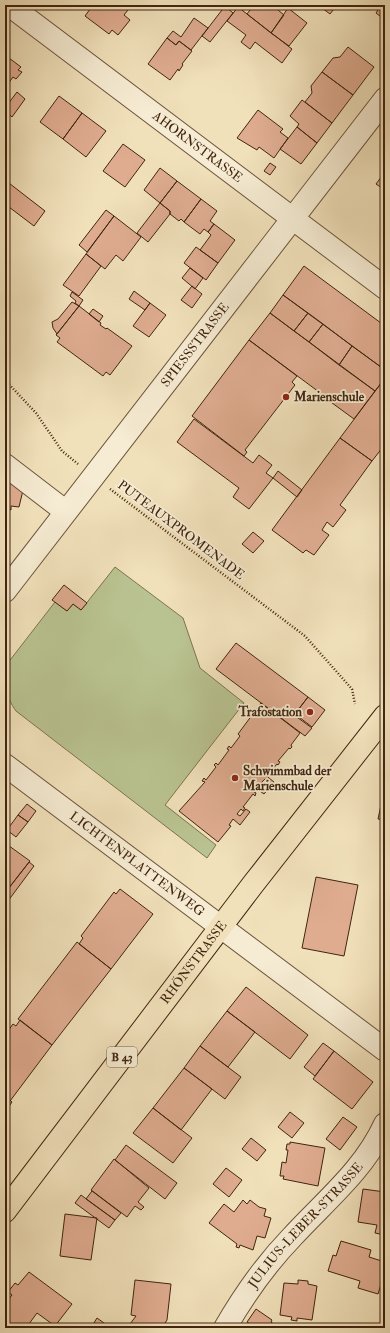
<svg xmlns="http://www.w3.org/2000/svg" width="390" height="1333" viewBox="0 0 390 1333" font-family="'IM FELL Double Pica',serif">
<rect width="100%" height="100%" fill="#f1e1bb"/>
<filter id="stains"><feTurbulence type="fractalNoise" baseFrequency=".005" numOctaves="4"/><feColorMatrix values="0 0 0 0 .2 0 0 0 0 .09 0 0 0 0 .02 0 0 0 .5 -.17"/></filter>
<radialGradient id="worn" r=".72"><stop offset=".6" stop-color="#630" stop-opacity="0"/><stop offset="1" stop-color="#630" stop-opacity=".3"/></radialGradient>
<path fill="#b9c391" stroke="#7d7450" d="M115 567 183 618 200 668 244 703 165 805 216 845 207 858 16 711C6 697 1 681 7 664L55 602 67 611 73 604 81 610Z"/>
<path fill="#dfac90" stroke="#412510" d="M93 5H122L128 10 124 15 130 20 118 35 112 30 109 34 85 16Z
M254 5H272L284 15 271 33 247 14Z
M318 5H337L330 14Z
M381 5H385V20L376 13Z
M225 6 233 13 210 42 202 36Z
M238 7 292 49 282 63 255 42 250 49 241 42 246 35 227 21Z
M288 8 307 23 289 46 271 33Z
M194 18 208 28 191 50 179 41 176 45 167 38 173 31 181 37Z
M167 38 176 45 179 41 192 51 182 64 183 65 179 71 178 69 170 80 148 64Z
M348 47 374 67 353 95 322 72 333 58 340 57Z
M5 55 21 67 18 70 22 72 16 79 13 77 5 88Z
M322 72 353 95 332 123 305 102 312 93 311 86Z
M17 92 25 99 12 117 5 111V108Z
M59 96 82 113 63 139 40 122Z
M302 100 332 123 317 143 297 127 299 124 290 116Z
M258 110 283 129 280 132 288 138 274 158 259 147 257 150 237 138Z
M82 113 106 131 86 157 63 139Z
M297 127 317 143 301 164 280 149Z
M123 144 145 160 125 187 103 171Z
M270 163 276 167 270 175 264 171Z
M160 168 177 181 160 203 144 190Z
M385 172V190L376 184Z
M5 180 45 211 34 226 5 204Z
M177 181 201 199 184 222 181 219 179 221 170 214V211L160 203Z
M201 199 217 211 210 221 214 224 208 232 204 229 200 234 184 222Z
M160 203 170 211V214L148 242 137 233Z
M106 210 114 216 87 252 79 245Z
M114 216 141 237 123 261 116 255 105 269 86 254Z
M214 224 235 240 218 263 200 250 211 235 208 232Z
M196 247 218 263 206 280 184 263Z
M86 254 101 266 79 296 63 285Z
M304 266 385 326V370L283 295Z
M190 268 203 278 195 289 182 278Z
M192 286 202 294 192 308 181 300Z
M134 291 150 303 145 310 129 299Z
M72 292 83 300 79 306 75 303 76 301 70 296Z
M283 295 308 313 294 331 270 313Z
M72 302 79 306 57 334 53 328 52 322 58 319Z
M150 303 166 315 149 337 133 326Z
M79 306 101 323 100 325 106 329 107 328 132 346 110 375 106 372 103 376 57 342 60 338 56 335Z
M93 309 103 316 99 322 89 314Z
M270 313 375 391 354 419 328 400 327 402 317 395 319 392 249 340Z
M308 313 323 324 309 342 294 331Z
M323 324 352 346 339 365 309 342Z
M249 340 297 376 292 382 295 385 245 450 247 452 244 456 192 416Z
M352 346 385 370V378L375 391 339 365Z
M385 378V448L383 447 372 461 340 438Z
M194 419 253 463 259 455 272 465 266 473 273 478 249 509 233 497 239 488 177 442Z
M340 438 372 461 340 505 346 510 333 527 327 522 322 530 329 535 314 555 306 550 303 553 272 530Z
M278 471 302 490 297 497 273 478Z
M5 482 24 486 19 507 11 506V510L9 509 5 527Z
M253 532 264 541 253 553 242 544Z
M64 585 87 603 81 610 73 604 67 611 52 600Z
M236 643 308 697 294 715 312 728 305 736 216 669Z
M308 697 325 710 312 727 295 714Z
M261 703 300 733 291 745 292 747 290 749 289 748 278 761 280 762 278 765 277 764 267 776 269 778 267 780 265 779 261 783 264 785 269 778 274 782 264 794 257 789 254 792 256 793 255 796 253 794 243 807 245 808 243 811 241 809 237 814 240 816 246 809 250 812 240 825 233 819 229 825 231 826 218 842 179 811 205 782 202 781 204 778 206 780 216 767 214 765 216 763 218 765 229 750 227 749 229 746 231 748 240 736 238 734Z
M383 796 385 797V820L378 819Z
M27 804 36 811 28 822 18 815Z
M18 815 28 822 16 837 7 830Z
M5 843 30 861 5 893Z
M29 862 34 866 5 905V893Z
M316 877 358 885 344 956 302 948Z
M120 889 153 914 111 969 79 944 83 938 81 936 114 892 116 894Z
M77 942 111 969 52 1045 18 1019Z
M246 987 308 1035 290 1059 227 1011Z
M227 1011 255 1032 228 1067 200 1046Z
M20 1020 52 1045 10 1101 5 1096V1035L13 1024 16 1026Z
M323 1043 334 1051 315 1076 304 1067Z
M200 1046 241 1077 225 1099 184 1068Z
M334 1051 373 1082 352 1109 313 1079Z
M184 1068 212 1089 181 1130 153 1108Z
M5 1096 12 1102 5 1112Z
M153 1108 192 1138 173 1163 133 1133Z
M290 1112 304 1123 292 1138 278 1127Z
M343 1117 357 1127 340 1150 326 1139Z
M251 1138 266 1150 257 1161 242 1149Z
M290 1142 325 1148 318 1186 283 1179 284 1176H280L282 1162 286 1163 288 1150H286L287 1144H290Z
M126 1145 177 1183 165 1199 115 1160Z
M114 1159 149 1188 138 1202 144 1207 141 1210 135 1206 127 1217 91 1190Z
M226 1168 242 1180 229 1197 213 1184Z
M363 1189 385 1192V1235L375 1233 377 1225 358 1222Z
M92 1191 121 1213 115 1220 86 1199Z
M81 1195 115 1220 109 1228 75 1203Z
M243 1200 247 1204 250 1200 259 1207 266 1209 264 1216 271 1218 265 1238 257 1236 253 1250 240 1245 239 1248 236 1247 237 1244 209 1223 224 1204 234 1212Z
M65 1214 97 1218 91 1260 60 1256Z
M341 1241 371 1250 369 1257 385 1262V1271L378 1294 358 1288 360 1281 328 1271 333 1255 336 1256Z
M29 1272 72 1304 55 1326 37 1313 26 1328H14L5 1321V1304L12 1295 8 1292 15 1283 18 1285Z
M135 1280 171 1284 167 1320 162 1328H135L130 1324 136 1316 131 1315Z
M298 1280 308 1281V1284L317 1286 312 1320 297 1318V1321L291 1320 292 1317 280 1315 284 1283 298 1284Z
M256 1309 272 1320 271 1322 279 1328H256L247 1322Z
M97 1318 111 1328H95L92 1326Z"/>
<g fill="none" stroke-linecap="round" stroke-linejoin="round">
<defs>
<g id="minor">
<path id="s1" d="M9 5 385 288"/>
<path d="M5 465 65 511"/>
<path id="s2" d="M5 591 385 99"/>
<path id="s3" d="M5 765 385 1050"/>
<path id="s4" d="M225 1328C244 1295 266 1264 292 1237 326 1200 364 1170 385 1124"/>
</g>
<g id="major">
<path id="s5" d="M5 1211 254 883 385 716"/>
</g>
</defs>
<use href="#minor" stroke="#6d543b" stroke-width="24"/>
<use href="#major" stroke="#412510" stroke-width="24"/>
<path stroke="#412510" stroke-width="2.5" stroke-dasharray="1 2" stroke-linecap="butt" d="M5 380 36 413 62 451 78 464
M110 489 305 636 352 689 355 704
M382 776 385 777"/>
<use href="#minor" stroke="#f6ecd3" stroke-width="22"/>
<use href="#major" stroke="#f1e1bb" stroke-width="22"/>
</g>
<g fill="#8f2418" stroke="#f6ecd3" stroke-width="1.5">
<circle cx="286" cy="397" r="4"/>
<circle cx="310" cy="712" r="4"/>
<circle cx="235" cy="778" r="4"/>
</g>
<g text-anchor="middle" dominant-baseline="central" stroke-width="3.5" stroke-linejoin="round" paint-order="stroke">
<rect fill="#f6ecd3" stroke="#77614a" stroke-width="1" x="107" y="1047" width="30" height="20" rx="3"/>
<g font-size="12" font-weight="bold" fill="#412510">
<text x="122" y="1057">B 43</text>
</g>
<g font-size="13" fill="#412510" stroke="#f6ecd3">
<text stroke="none"><textPath href="#s1" startOffset="236">AHORNSTRASSE</textPath></text>
<text stroke="none"><textPath href="#s2" startOffset="311">SPIESSSTRASSE</textPath></text>
<text transform="translate(181 530) rotate(37)">PUTEAUXPROMENADE</text>
<text stroke="none"><textPath href="#s3" startOffset="165">LICHTENPLATTENWEG</textPath></text>
<text stroke="none"><textPath href="#s5" startOffset="312">RHÖNSTRASSE</textPath></text>
<text stroke="none"><textPath href="#s4" startOffset="131">JULIUS-LEBER-STRASSE</textPath></text>
</g>
<g font-size="13" font-weight="bold" fill="#412510" stroke="#f6ecd3" text-anchor="start">
<text x="294" y="397">Marienschule</text>
<text x="302" y="712" text-anchor="end">Trafostation</text>
<text x="243" y="771">Schwimmbad der<tspan x="243" dy="15">Marienschule</tspan></text>
</g>
</g>
<rect width="390" height="1333" fill="none" stroke="#f1e1bb" stroke-width="20"/>
<rect x="6" y="6" width="378" height="1321" fill="none" stroke="#412510" stroke-width="2"/>
<rect x="10" y="10" width="370" height="1313" fill="none" stroke="#412510"/>
<rect width="100%" height="100%" filter="url(#stains)"/>
<rect width="100%" height="100%" fill="url(#worn)"/>
</svg>
